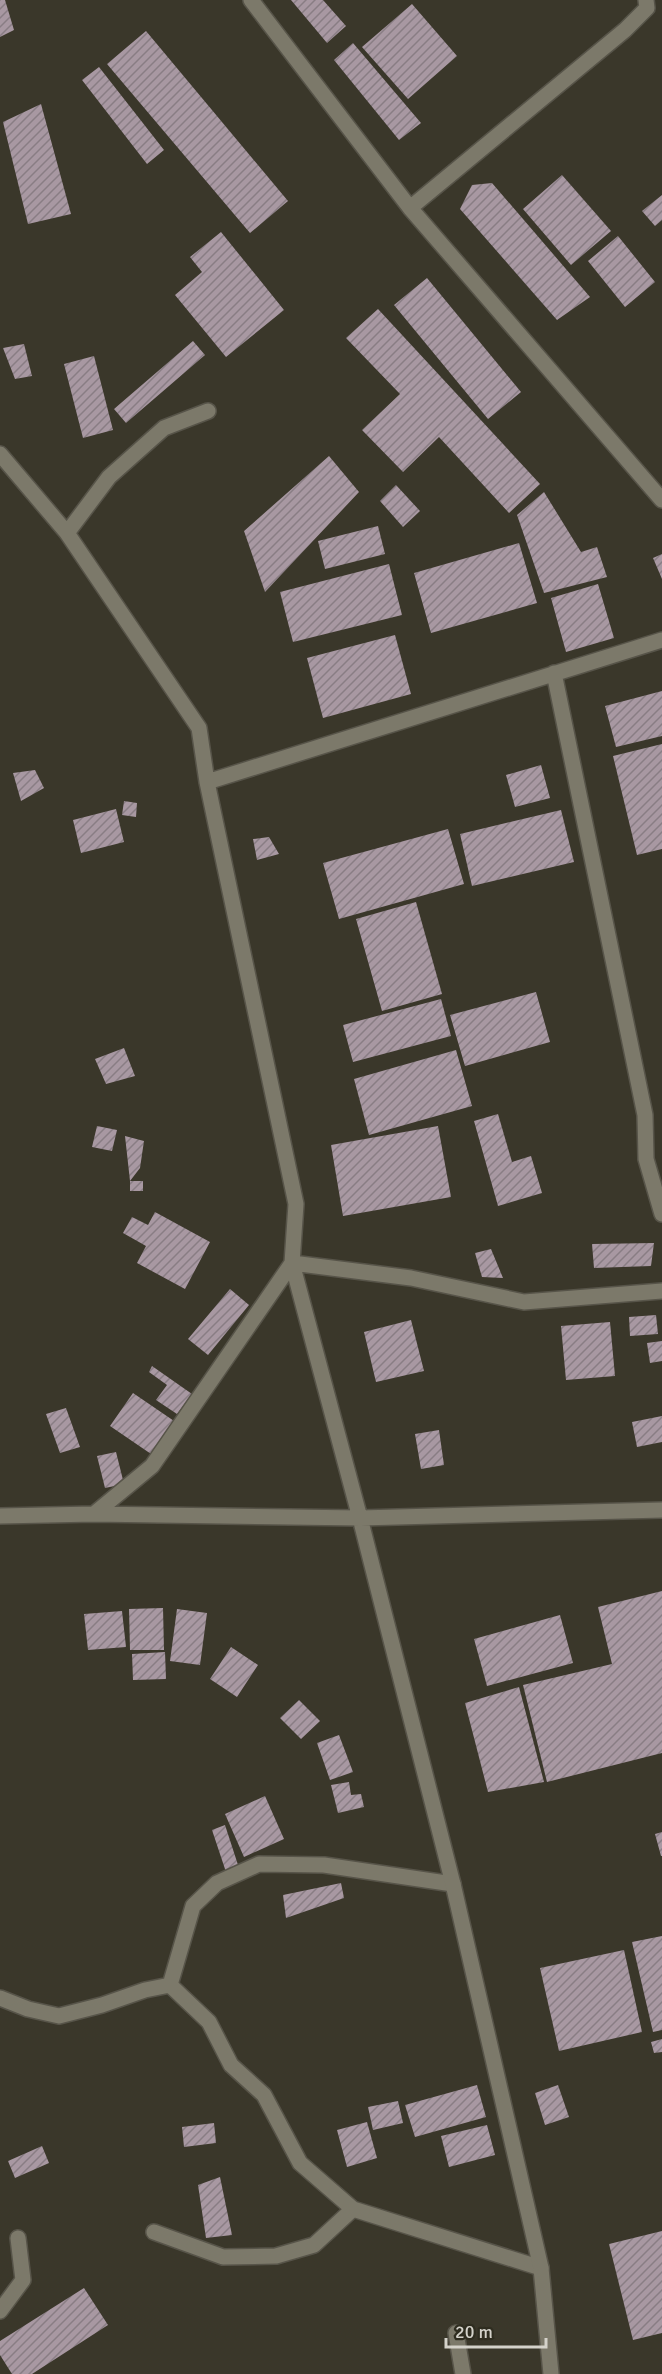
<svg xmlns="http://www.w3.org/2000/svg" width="662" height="2374" viewBox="0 0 662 2374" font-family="Signika,sans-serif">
<defs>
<pattern id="building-hatch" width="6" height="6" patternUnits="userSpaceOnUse" patternTransform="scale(1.5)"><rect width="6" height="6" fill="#a898a2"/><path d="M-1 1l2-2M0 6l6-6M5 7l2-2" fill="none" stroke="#897d84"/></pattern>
</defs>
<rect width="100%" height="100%" fill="#3a372a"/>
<path fill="url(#building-hatch)" d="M0 0H5L14 30 0 37Z
M291 0H323L346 26 327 43Z
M412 4 457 56 408 99 362 47Z
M146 31 288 201 250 233 107 64Z
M353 43 421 123 399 140 334 60Z
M99 67 164 150 147 164 82 80Z
M41 104 71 214 28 224 3 122Z
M562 175 611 231 571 265 523 209Z
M492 183 590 297 557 320 460 209 472 185Z
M662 195V220L655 226 642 211Z
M221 232 284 310 226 357 175 295 202 272 190 257Z
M618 236 655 282 625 307 588 261Z
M427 278 521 392 488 419 394 305Z
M378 309 540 484 509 513 439 437 403 472 362 430 400 394 346 338Z
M193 341 205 355 126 423 114 409Z
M24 344 32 376 15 379 3 348Z
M94 356 113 430 83 438 64 364Z
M329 456 359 492 265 592 244 531Z
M396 485 420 511 403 527 380 501Z
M544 492 581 552 597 547 607 577 544 593 517 515Z
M378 526 385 554 325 569 318 541Z
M519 543 537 603 431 633 414 573Z
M662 554V579L653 558Z
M389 564 402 615 293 642 280 592Z
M598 584 614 638 566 652 551 598Z
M395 635 411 694 323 718 307 658Z
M662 691V736L616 747 605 706Z
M662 744V849L637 855 613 756Z
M541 765 550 798 515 807 506 775Z
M35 770 44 788 21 801 13 773Z
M124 801 137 803 136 817 122 815Z
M116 809 124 842 81 853 73 820Z
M561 810 574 862 472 886 460 834Z
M448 829 464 884 339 919 323 863Z
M269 837 279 854 257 860 253 839Z
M416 902 442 994 382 1011 356 919Z
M536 992 550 1042 465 1066 450 1015Z
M441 999 451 1036 353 1062 343 1025Z
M124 1048 135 1076 106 1084 95 1059Z
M456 1050 472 1106 369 1135 354 1079Z
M498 1114 512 1162 531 1156 542 1193 498 1206 474 1121Z
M97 1126 117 1130 112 1151 92 1147Z
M438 1126 451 1197 343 1216 331 1145Z
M125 1136 144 1141 140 1168 130 1181Z
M130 1181H143V1191H130Z
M155 1212 210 1242 185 1289 137 1263 146 1246 123 1233 132 1217 148 1225Z
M654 1243 651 1266 594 1268 592 1244Z
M491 1249 503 1278 482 1277 475 1253Z
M230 1289 249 1305 208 1355 188 1339Z
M656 1315 658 1334 630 1336 629 1317Z
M411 1320 424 1371 376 1382 364 1332Z
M610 1322 615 1376 566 1380 561 1326Z
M662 1341V1361L650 1363 647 1343Z
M152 1366 192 1394 177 1414 156 1400 167 1385 149 1372Z
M133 1393 177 1423 154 1456 110 1426Z
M66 1408 80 1447 60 1453 46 1414Z
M662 1416V1442L637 1447 632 1422Z
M439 1430 444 1465 421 1469 415 1434Z
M116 1452 124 1484 105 1488 97 1456Z
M662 1591V1753L547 1782 523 1685 612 1664 598 1607Z
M163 1608 164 1650H130L129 1609Z
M177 1609 207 1613 200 1665 170 1661Z
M122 1611 126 1647 88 1650 84 1614Z
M560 1615 573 1663 487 1686 474 1639Z
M231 1647 258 1665 237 1697 210 1679Z
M165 1652 166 1679 133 1680 132 1654Z
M519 1687 544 1782 488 1792 465 1703Z
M299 1700 320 1721 301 1739 280 1718Z
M339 1735 353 1772 330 1780 317 1743Z
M349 1782 351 1795 361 1794 364 1807 338 1813 331 1785Z
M265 1796 284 1839 244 1857 225 1814Z
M225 1825 239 1868 226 1872 212 1830Z
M662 1832V1856H661L655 1834Z
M341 1883 344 1898 286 1918 283 1895Z
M662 1936V2030L653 2032 632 1942Z
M624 1950 642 2032 559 2051 540 1968Z
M662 2039V2052L654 2053 651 2042Z
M477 2085 486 2117 415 2137 405 2105Z
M558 2085 569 2117 545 2125 535 2093Z
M398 2101 403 2123 373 2130 368 2107Z
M367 2122 377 2158 347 2167 337 2130Z
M214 2123 216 2143 184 2147 182 2127Z
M487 2125 495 2155 449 2167 441 2136Z
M42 2146 49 2163 15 2178 8 2161Z
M220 2177 232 2235 206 2238 198 2185Z
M662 2231V2333L633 2340 609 2244Z
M84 2288 108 2325 32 2374H12L0 2355V2341Z"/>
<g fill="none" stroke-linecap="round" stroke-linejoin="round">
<defs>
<path id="service" d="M170 1985 193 1906 217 1883 259 1864 324 1865 453 1884
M0 1998 28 2009 59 2016 102 2005 145 1990 170 1985 209 2022 231 2065 264 2095 300 2163 353 2209 541 2268
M154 2232 223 2257 276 2256 314 2245 353 2209
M0 2311 23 2280 18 2238
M456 2333 463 2374"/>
<path id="minor" d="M251 0 410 208 662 500
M410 208 625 30 647 8 646 0
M0 454 67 533 199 728 207 782 296 1204 292 1263 152 1466 94 1514
M67 533 109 477 164 428 208 411
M554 673 645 1115 646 1159 662 1214
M207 782 662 640
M0 1516 94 1514 360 1518 662 1510
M551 2374 541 2268 453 1884 360 1518 292 1263 411 1278 524 1302 662 1291"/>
</defs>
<use href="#service" stroke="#575449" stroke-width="18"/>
<use href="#minor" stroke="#575449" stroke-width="18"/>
<use href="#service" stroke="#7c796a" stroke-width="15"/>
<use href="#minor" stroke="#7c796a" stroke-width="15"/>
</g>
<path d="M446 2338v9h100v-9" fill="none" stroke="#d4d2ca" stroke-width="3"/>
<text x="455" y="2338" font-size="18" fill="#d4d2ca" stroke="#2f2d20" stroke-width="4.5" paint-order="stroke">20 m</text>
</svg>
